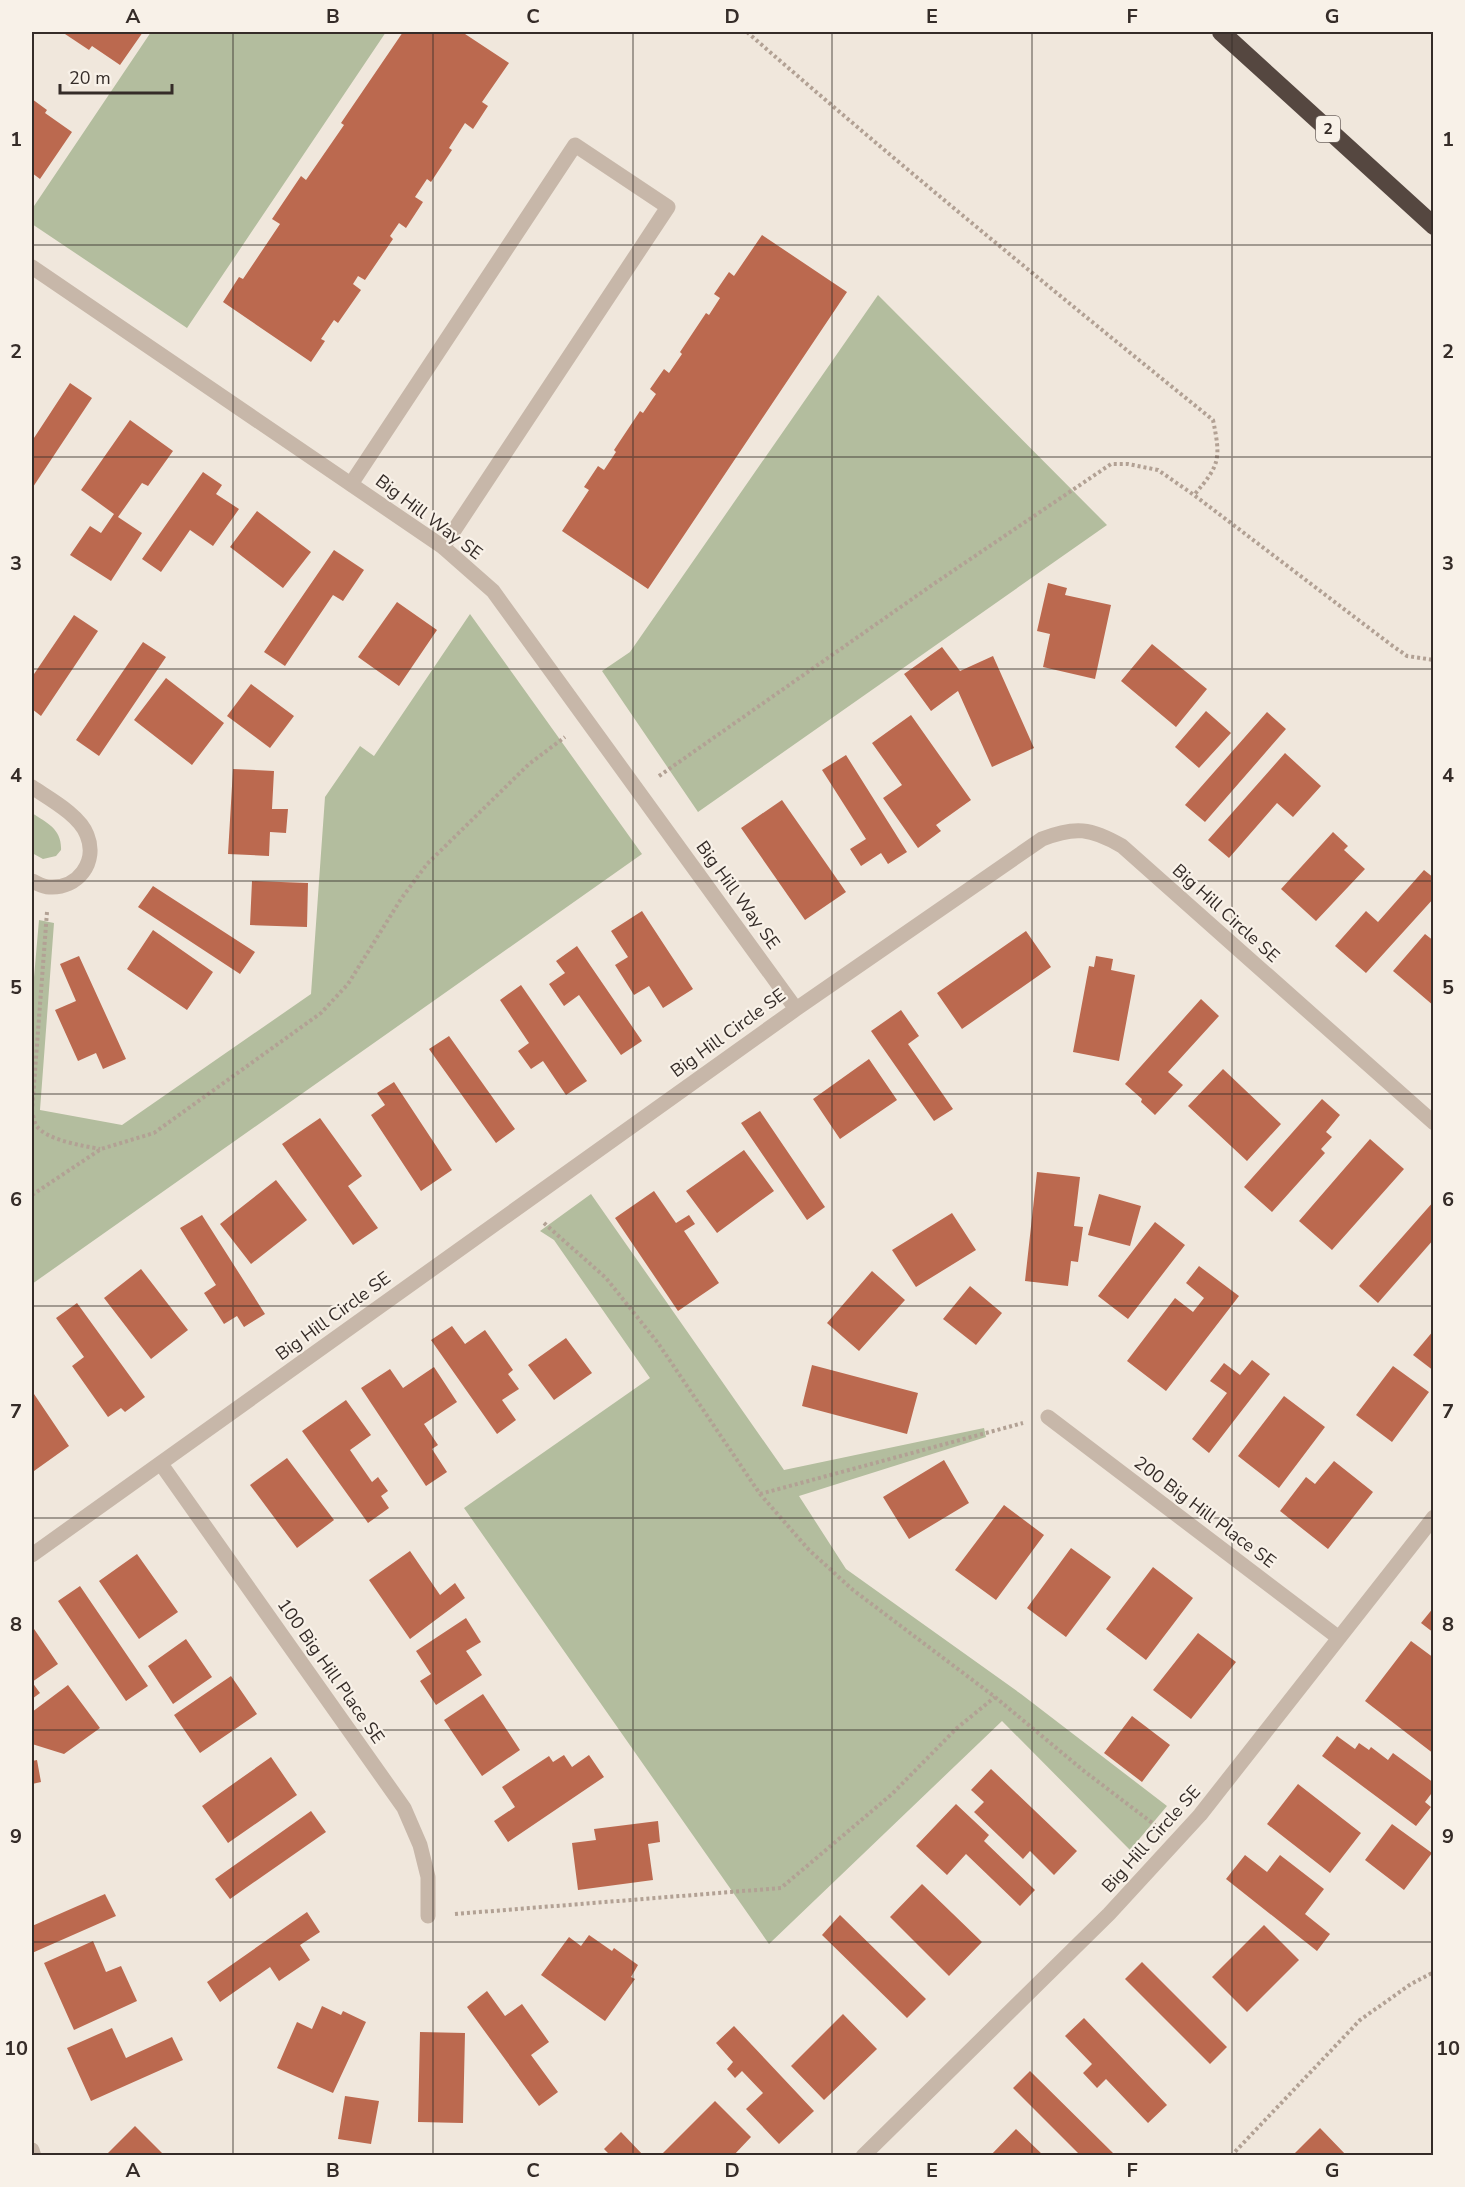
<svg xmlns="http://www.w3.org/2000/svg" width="1465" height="2187" viewBox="0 0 1465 2187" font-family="'Nunito Sans',sans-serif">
<rect width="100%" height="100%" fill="#f0e7dc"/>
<path fill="#b3bd9e" d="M151 32H386L187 328 32 224V209Z
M878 295 1107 525 698 812 602 671 630 652Z
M470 614 642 854 32 1284V1000L39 920 54 923 40 1110 122 1125 311 994 325 797 360 746 374 756Z
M32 813C47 823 62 829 61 850L56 856 43 859 32 853Z
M591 1194 784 1470 984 1428 986 1437 799 1496 846 1569 1021 1694 1167 1806 1130 1850 1002 1721 769 1944 464 1508 650 1378 554 1240 540 1231Z"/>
<path fill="#bb694f" d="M62 32H143L120 65 92 46 89 50Z
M403 32H462L509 63 482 102 488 106 473 129 465 123 449 148 452 150 431 182 427 179 415 197 423 202 406 228 399 223 390 236 393 239 365 280 358 276 353 284 361 290 338 323 334 320 321 339 325 341 311 362 223 302 239 277 243 279 280 224 272 219 301 176 306 180 344 125 341 123Z
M32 99 47 110 45 113 72 132 40 179 32 173Z
M762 235 847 292 648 589 562 531 589 490 584 487 598 466 604 470 616 452 614 450 640 411 643 413 656 394 650 389 664 369 669 373 682 354 680 352 706 313 709 315 720 298 714 294 729 272 734 276Z
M70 383 92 398 33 487 32 441Z
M130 420 173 451 148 486 142 483 118 517 142 533 111 581 70 555 90 526 101 533 114 514 81 490Z
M203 472 222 485 216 494 239 509 213 546 190 530 161 572 142 559Z
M257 511 311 552 283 588 230 547Z
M334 550 364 570 343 601 333 595 285 666 264 652Z
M1048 583 1067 588 1065 595 1111 605 1095 679 1043 667 1050 634 1037 631Z
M397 602 437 630 399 686 358 657Z
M74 615 98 631 41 716 32 709V677Z
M143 642 166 657 99 756 76 740Z
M1152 644 1207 689 1176 727 1121 681Z
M942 647 960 671 993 656 1034 748 992 767 958 691 931 711 904 674Z
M166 678 224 723 192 765 134 720Z
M251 684 294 716 270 748 227 716Z
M1206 711 1231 733 1199 768 1175 747Z
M1267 712 1286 729 1205 822 1185 805Z
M911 715 971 800 936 825 941 831 918 848 883 798 902 785 872 743Z
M1285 753 1321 786 1293 817 1277 803 1229 858 1208 840Z
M846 755 907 852 888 864 881 853 861 866 850 849 866 839 822 770Z
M233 769 274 771 272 809H288L286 833 270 832 269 856 228 854Z
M782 800 846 892 805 920 741 828Z
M1333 832 1348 846 1344 850 1365 869 1316 921 1281 889Z
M1424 870 1434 878V898L1366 973 1335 946 1366 911 1378 922Z
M252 881 308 883 307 927 250 925Z
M153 886 255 952 240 974 138 907Z
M642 911 693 989 663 1008 649 986 634 995 615 965 628 957 611 931Z
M153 930 213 972 187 1010 127 969Z
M1026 931 1051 967 962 1029 937 993Z
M1425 934 1434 941V1006L1393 971Z
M577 946 642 1041 621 1055 579 995 564 1006 549 984 565 973 556 961Z
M79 956 126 1059 103 1069 96 1053 78 1061 55 1010 76 1001 60 964Z
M1096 956 1113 959 1111 970 1135 975 1119 1061 1073 1052 1089 966 1094 967Z
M521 985 587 1081 566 1095 543 1061 531 1069 518 1051 529 1043 500 1000Z
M1201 999 1219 1016 1168 1072 1183 1085 1155 1115 1141 1102 1142 1099 1125 1084Z
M901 1010 919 1036 908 1044 953 1109 934 1121 871 1031Z
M449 1036 515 1129 496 1143 429 1049Z
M869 1059 897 1100 840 1139 813 1099Z
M1223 1069 1281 1124 1247 1161 1188 1106Z
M394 1082 452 1170 421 1191 371 1115 385 1105 377 1093Z
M1322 1099 1340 1115 1326 1132 1332 1137 1321 1149 1325 1153 1272 1212 1244 1187Z
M760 1111 825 1207 807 1220 741 1123Z
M320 1118 362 1176 348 1186 378 1228 353 1245 282 1144Z
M1370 1139 1404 1169 1332 1250 1299 1221Z
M744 1150 774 1191 717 1233 686 1191Z
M1037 1172 1080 1177 1074 1226 1083 1227 1078 1262 1071 1261 1068 1286 1025 1281Z
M276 1180 307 1220 251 1264 220 1224Z
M654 1191 676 1223 689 1215 695 1224 684 1231 719 1283 678 1311 615 1218Z
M1099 1194 1141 1206 1130 1246 1088 1235Z
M1434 1201V1239L1378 1303 1359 1286Z
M952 1213 976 1250 916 1287 892 1250Z
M202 1215 265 1314 244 1327 237 1316 224 1324 204 1293 216 1285 180 1228Z
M1155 1222 1185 1245 1128 1319 1098 1296Z
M1199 1266 1239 1296 1166 1391 1127 1361 1175 1298 1193 1312 1204 1298 1186 1283Z
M141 1269 188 1330 151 1359 104 1298Z
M872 1271 905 1300 859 1351 827 1323Z
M970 1286 1002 1313 976 1345 943 1319Z
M77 1303 145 1397 125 1412 121 1408 108 1417 72 1366 84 1357 56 1318Z
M452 1326 465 1344 485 1330 513 1370 508 1374 519 1389 502 1400 516 1420 497 1434 431 1340Z
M1434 1330V1371L1413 1355Z
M566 1338 592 1373 554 1400 528 1365Z
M1252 1360 1270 1374 1209 1453 1192 1439 1227 1393 1210 1381 1224 1363 1240 1375Z
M812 1365 918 1393 907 1434 802 1406Z
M1393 1366 1429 1392 1392 1442 1356 1415Z
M434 1367 457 1402 424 1424 438 1445 432 1449 447 1472 426 1486 361 1388 390 1369 403 1388Z
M32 1391 69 1446 34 1471 32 1467Z
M1284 1396 1325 1427 1279 1488 1238 1456Z
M346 1400 371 1435 350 1450 372 1482 378 1477 388 1491 381 1496 389 1508 368 1523 302 1431Z
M287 1458 334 1520 297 1548 250 1485Z
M944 1460 969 1503 909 1539 883 1497Z
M1334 1461 1373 1492 1328 1549 1280 1511 1306 1477 1315 1484Z
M1004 1505 1044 1535 996 1600 955 1570Z
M1071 1548 1111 1577 1066 1637 1027 1608Z
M410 1551 440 1595 455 1583 465 1598 410 1639 369 1580Z
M137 1554 178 1612 139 1639 99 1581Z
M1153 1567 1193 1598 1146 1660 1106 1629Z
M80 1586 148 1686 126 1701 58 1601Z
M1434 1607V1633L1421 1623Z
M466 1618 481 1642 466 1651 482 1675 436 1705 420 1681 431 1674 416 1651Z
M32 1626 58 1664 32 1682 40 1693 32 1699Z
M1198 1633 1236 1662 1191 1719 1153 1690Z
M186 1639 212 1677 173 1704 148 1666Z
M1411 1641 1434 1658V1688L1431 1691 1434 1692V1754L1365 1701Z
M231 1676 257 1714 200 1753 174 1715Z
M68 1685 100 1728 64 1754 32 1744V1712Z
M483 1694 520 1750 482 1776 444 1720Z
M1132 1716 1170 1745 1142 1782 1104 1753Z
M1337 1736 1355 1749 1359 1743 1369 1750 1371 1747 1388 1760 1393 1753 1434 1783V1790L1425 1802 1431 1807 1416 1826 1322 1756Z
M564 1755 572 1767 589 1755 604 1777 508 1842 494 1821 515 1807 502 1787 549 1756 553 1762Z
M271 1757 297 1795 228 1843 202 1806Z
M37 1760 41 1782 32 1784V1761Z
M991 1769 1077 1851 1054 1875 1030 1851 1023 1859 974 1812 984 1802 971 1790Z
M1298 1784 1361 1833 1330 1873 1267 1824Z
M956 1804 989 1835 984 1841 1035 1890 1020 1906 966 1854 947 1875 916 1846Z
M311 1811 326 1832 230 1899 215 1879Z
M658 1821 660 1842 648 1844 653 1880 578 1890 572 1843 596 1840 594 1829Z
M1392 1824 1432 1853 1404 1890 1365 1860Z
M1245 1855 1267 1872 1280 1855 1324 1889 1305 1914 1330 1934 1317 1951 1226 1879Z
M922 1884 982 1942 949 1976 890 1917Z
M105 1894 116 1916 32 1953V1926Z
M307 1912 320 1932 300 1945 310 1960 279 1981 270 1967 220 2002 207 1982Z
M840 1915 926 1999 907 2018 822 1935Z
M1264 1925 1299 1960 1247 2012 1212 1977Z
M589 1935 612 1951 614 1948 638 1965 631 1977 635 1979 605 2021 541 1975 569 1937 581 1946Z
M93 1941 106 1972 121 1966 137 2001 74 2030 44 1963Z
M1142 1962 1227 2047 1210 2064 1125 1979Z
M487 1991 505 2016 522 2004 549 2042 531 2055 558 2092 539 2106 467 2007Z
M322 2006 341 2015 343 2011 366 2022 333 2093 277 2068 297 2022 312 2029Z
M843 2014 877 2049 824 2100 791 2066Z
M1084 2018 1167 2105 1148 2123 1106 2079 1097 2088 1083 2073 1092 2064 1065 2036Z
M734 2026 814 2111 779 2144 746 2109 763 2093 742 2071 735 2078 727 2069 733 2062 716 2043Z
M112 2028 126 2058 172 2037 183 2060 91 2101 67 2048Z
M420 2032 465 2033 463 2123 418 2122Z
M1030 2071 1114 2154 1113 2156H1081L1013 2088Z
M345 2096 379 2101 371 2144 338 2139Z
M715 2101 751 2137 733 2156H666L663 2153Z
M135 2126 165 2156H105Z
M1320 2128 1347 2156H1292Z
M1016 2129 1044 2156H990Z
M621 2132 644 2156H611L604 2149Z"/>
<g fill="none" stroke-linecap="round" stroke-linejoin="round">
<path stroke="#b2a194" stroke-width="4" stroke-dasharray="3 3" stroke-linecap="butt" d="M747 32C899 165 1056 293 1213 420 1221 459 1220 465 1194 495L1390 644 1407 656 1434 660
M659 776 935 583 1111 464H1128L1158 470 1194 495
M47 912 32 1111C33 1115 34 1121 36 1125 45 1140 84 1146 100 1149
M32 1195 101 1149 154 1133 321 1013 348 984 401 899 427 864 529 764 565 737
M544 1223 606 1278 658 1343 760 1494 809 1550 853 1590 995 1697 1084 1771 1155 1825
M760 1494 1023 1423
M455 1914 781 1888 892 1794 957 1728 995 1697
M1231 2156 1360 2020 1411 1984 1434 1972"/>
<path stroke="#c7b7a9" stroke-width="15" d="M351 484 575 145 668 207 443 547"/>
<path stroke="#c7b7a9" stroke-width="15" d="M32 267 443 547 493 591 796 1009
M32 787C48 798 80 815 87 835 98 862 78 889 49 887 43 887 37 883 32 881
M1048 1417 1339 1638
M161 1464 404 1808 420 1845 428 1877V1916
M32 1555 796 1009 1042 839C1075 826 1091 828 1122 846L1434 1123
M32 2150 34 2156
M863 2156 1109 1914 1200 1815 1434 1517"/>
<path stroke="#554740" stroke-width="18" d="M1221 32 1434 226"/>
</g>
<path fill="none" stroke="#352c28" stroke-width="1.5" stroke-opacity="0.55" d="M233 32V2156M433 32V2156M633 32V2156M832 32V2156M1032 32V2156M1232 32V2156M32 245H1434M32 457H1434M32 669H1434M32 881H1434M32 1094H1434M32 1306H1434M32 1518H1434M32 1730H1434M32 1942H1434"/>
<g text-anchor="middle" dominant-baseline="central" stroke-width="4.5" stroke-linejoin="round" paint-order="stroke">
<rect fill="#f8f1e8" stroke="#706762" stroke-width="1.5" x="1316" y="116" width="24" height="26" rx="4.5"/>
<g font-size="16" font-weight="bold" fill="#352c28">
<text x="1328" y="129">2</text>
</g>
<g font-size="18" fill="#352c28" stroke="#f8f1e8">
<text transform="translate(429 517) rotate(37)">Big Hill Way SE</text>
<text transform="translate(738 895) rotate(54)">Big Hill Way SE</text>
<text transform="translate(1226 913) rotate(42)">Big Hill Circle SE</text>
<text transform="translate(728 1033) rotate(-36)">Big Hill Circle SE</text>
<text transform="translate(333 1316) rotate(-36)">Big Hill Circle SE</text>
<text transform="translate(1205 1512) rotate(37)">200 Big Hill Place SE</text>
<text transform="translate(331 1671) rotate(55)">100 Big Hill Place SE</text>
<text transform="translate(1151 1839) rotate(-48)">Big Hill Circle SE</text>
</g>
</g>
<rect width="1465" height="2187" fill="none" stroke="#f8f1e8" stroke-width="66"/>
<path d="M60 84v9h112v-9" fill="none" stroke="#352c28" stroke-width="3"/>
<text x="69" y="84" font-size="18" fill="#352c28" stroke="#f8f1e8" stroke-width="4.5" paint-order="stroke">20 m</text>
<rect x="33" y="33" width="1399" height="2121" fill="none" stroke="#352c28" stroke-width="2"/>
<g font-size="20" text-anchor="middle" font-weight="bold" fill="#352c28">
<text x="133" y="23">A</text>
<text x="333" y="23">B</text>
<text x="533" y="23">C</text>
<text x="732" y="23">D</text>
<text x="932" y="23">E</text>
<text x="1132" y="23">F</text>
<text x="1332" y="23">G</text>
<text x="16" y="146">1</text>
<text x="1448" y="146">1</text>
<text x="16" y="358">2</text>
<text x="1448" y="358">2</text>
<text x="16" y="570">3</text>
<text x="1448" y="570">3</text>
<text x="16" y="782">4</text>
<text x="1448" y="782">4</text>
<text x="16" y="994">5</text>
<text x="1448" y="994">5</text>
<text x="16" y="1206">6</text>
<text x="1448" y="1206">6</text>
<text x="16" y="1418">7</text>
<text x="1448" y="1418">7</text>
<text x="16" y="1631">8</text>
<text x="1448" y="1631">8</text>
<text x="16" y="1843">9</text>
<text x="1448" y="1843">9</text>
<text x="16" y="2055">10</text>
<text x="1448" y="2055">10</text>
<text x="133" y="2177">A</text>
<text x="333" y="2177">B</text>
<text x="533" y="2177">C</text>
<text x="732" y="2177">D</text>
<text x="932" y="2177">E</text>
<text x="1132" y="2177">F</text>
<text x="1332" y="2177">G</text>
</g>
</svg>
